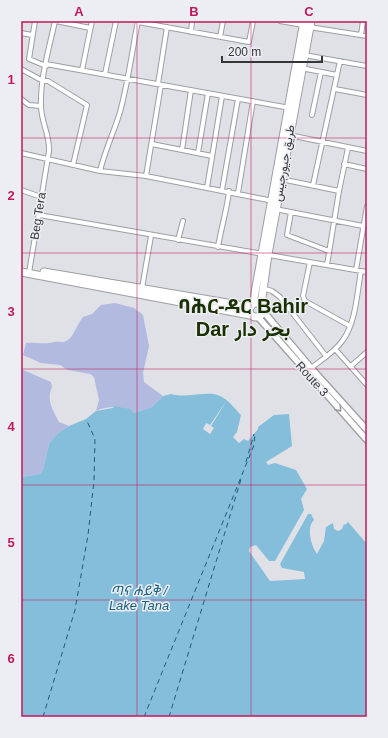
<svg xmlns="http://www.w3.org/2000/svg" width="388" height="738" viewBox="0 0 388 738" font-family="Helvetica,Vazirmatn,'Noto Sans Ethiopic',sans-serif">
<rect width="100%" height="100%" fill="#e0e1e6"/>
<path fill="#b3bae0" d="M115 303 134 308 143 315 149 346 143 373 144 382 163 396 152 407 134 413C126 405 106 406 96 411L99 400 94 377 90 374 68 370 60 365 41 363 23 355 26 343C37 342 43 345 54 342 60 341 64 344 69 339 74 335 78 323 83 317L92 314 101 305Z
M21 369 51 382 52 387C46 400 53 410 59 422L69 426 57 434 49 444 43 470 40 474 21 477Z"/>
<path fill="#84bedb" d="M171 394C187 399 208 390 220 396 229 400 235 409 241 415L237 432 233 437 239 443 244 439 248 441 258 429V427L274 415 289 414 292 446 266 462 268 465 275 463 296 470 307 489 301 499 304 510 275 561H269L256 545 250 547 249 551 270 581 305 579 304 572 282 568 280 564 308 514H311L314 520C306 527 311 546 317 554L324 541 326 527 333 523 334 529 338 531 342 529 344 524 345 525 348 522 367 544V717H21V477L40 474 43 470 49 444 57 434 69 426 86 419 96 411 113 408 115 406 130 409 134 413 152 407 163 396Z"/>
<path fill="#e0e1e6" d="M227 400 211 426 214 428 210 434 203 429 206 423 210 425Z"/>
<g fill="none" stroke-linecap="round" stroke-linejoin="round">
<path stroke="#165f7c" stroke-width="1" stroke-dasharray="5 4" stroke-linecap="butt" d="M246 462 254 434
M43 717 75 610 88 535 94 481 95 439 86 419
M144 717 254 445 255 433
M169 717 242 476"/>
<defs>
<path id="street" d="M35 21 29 59 46 66
M56 21 90 28
M280 21 303 25
M138 22 249 42 253 21
M309 27 367 36
M191 32 192 21
M21 33 32 35
M361 35 363 21
M220 37 223 21
M304 55 367 66
M46 64 290 108
M301 68 337 75
M21 69 43 81H48L87 105 73 165
M82 70 92 21
M105 74 116 21
M158 84 167 27
M335 89 367 95
M21 99 29 105 41 106
M312 115 321 72
M289 135 367 151
M152 144 212 156
M182 150 191 90
M21 153 100 171 146 176 273 201
M198 153 208 93
M344 164 367 169
M100 171C105 150 114 132 120 112 128 83 132 51 138 21
M146 176 161 85
M281 179 339 191
M313 185 340 61
M207 188 222 96
M21 190 41 197
M222 190 238 99
M238 193 253 101
M275 209 363 226
M291 212 287 235 329 251
M39 215 367 272
M178 240 183 221
M218 247C221 228 227 210 229 191
M310 262 303 296 305 301 350 326
M327 265 339 191 348 148
M356 270 367 206
M29 273 49 151C50 135 41 122 41 106 40 78 49 49 55 21
M142 288 151 236
M262 288 272 291 280 297 326 356
M335 349 367 385
M351 366 367 352
M310 369C321 360 335 352 343 340 356 322 357 293 361 271"/>
<path id="secondary" d="M263 311 311 368 367 430
M258 317 367 440"/>
<path id="highway" d="M21 272 250 315
M44 272 239 305 251 306
M249 310a7 7 0 1 1 14 0a7 7 0 1 1-14 0Z
M253 304 304 21
M261 305 268 254 311 21"/>
</defs>
<use href="#street" stroke="#9d9ea3" stroke-width="6"/>
<use href="#secondary" stroke="#9d9ea3" stroke-width="8"/>
<use href="#highway" stroke="#9d9ea3" stroke-width="9"/>
<use href="#street" stroke="#fff" stroke-width="4"/>
<use href="#secondary" stroke="#fff" stroke-width="5.5"/>
<use href="#highway" stroke="#fff" stroke-width="7"/>
</g>
<defs><path id="oneway-chevron" d="M-2-3.5L2.5 0L-2 3.5" fill="none" stroke-width="1.6" stroke-linecap="round" stroke-linejoin="round"/></defs>
<use stroke="#9a9a9c" href="#oneway-chevron" transform="translate(339 409) rotate(48)"/>
<path fill="none" stroke="#c2185b" stroke-width="1" stroke-opacity="0.55" d="M137 21V717M251 21V717M21 138H367M21 253H367M21 369H367M21 485H367M21 600H367"/>
<g text-anchor="middle" dominant-baseline="central" stroke-width="3" stroke-linejoin="round" paint-order="stroke">
<g font-size="12" fill="#353638" stroke="#edeef4">
<text transform="translate(284 163) rotate(-80)">طريق جيورجيس</text>
<text transform="translate(38 216) rotate(-81)">Beg Tera</text>
<text transform="translate(312 379) rotate(48)">Route 3</text>
</g>
<g font-size="13" font-style="italic" fill="#165f7c" stroke="#edeef4">
<text x="139" y="590">ጣና ሐይቅ /<tspan x="139" dy="15">Lake Tana</tspan></text>
</g>
<g font-size="20" font-weight="bold" fill="#1b3000" stroke="#edeef4">
<text x="243" y="306">ባሕር-ዳር Bahir<tspan x="243" dy="23">Dar بحر دار</tspan></text>
</g>
</g>
<rect width="388" height="738" fill="none" stroke="#edeef4" stroke-width="44"/>
<path d="M222 56v6h100v-6" fill="none" stroke="#353638" stroke-width="2"/>
<text x="228" y="56" font-size="12" fill="#353638" stroke="#edeef4" stroke-width="3" paint-order="stroke">200 m</text>
<rect x="22" y="22" width="344" height="694" fill="none" stroke="#c2185b" stroke-width="1.5"/>
<g font-size="13" text-anchor="middle" font-weight="bold" fill="#c2185b">
<text x="79" y="16">A</text>
<text x="194" y="16">B</text>
<text x="309" y="16">C</text>
<text x="11" y="84">1</text>
<text x="11" y="200">2</text>
<text x="11" y="316">3</text>
<text x="11" y="431">4</text>
<text x="11" y="547">5</text>
<text x="11" y="663">6</text>
</g>
</svg>
